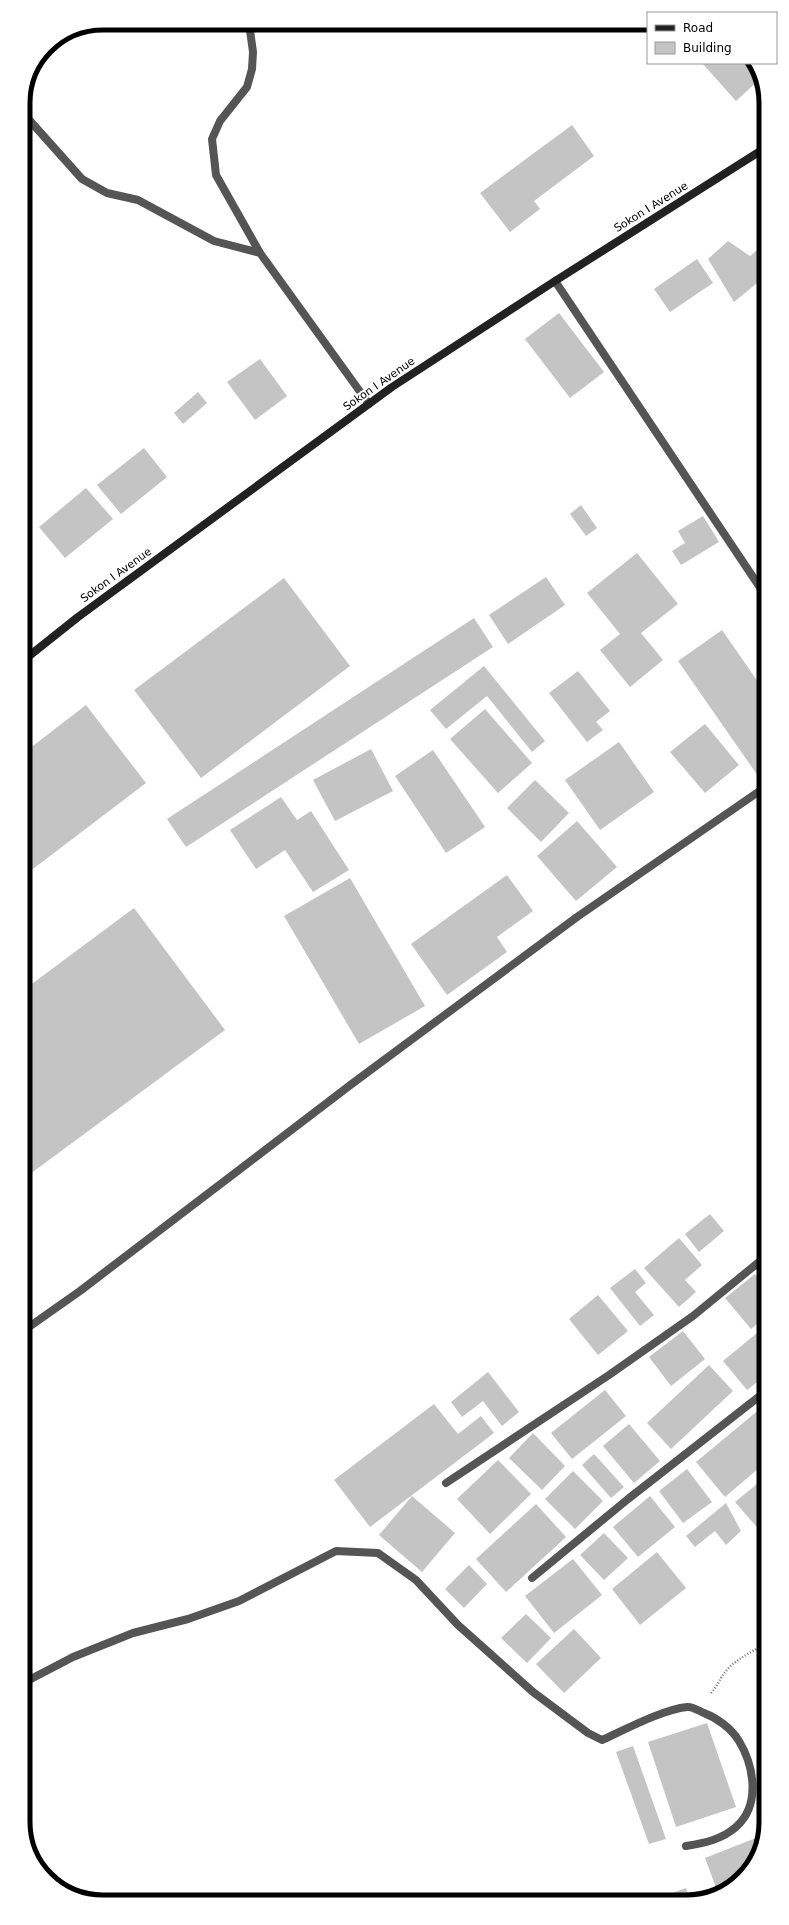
<svg xmlns="http://www.w3.org/2000/svg" width="789" height="1925" viewBox="0 0 789 1925" font-family="'DejaVu Sans',sans-serif">
<rect width="100%" height="100%" fill="#fff"/>
<path fill="#c4c4c4" d="M702 63H752L762 77 736 101Z
M572 125 594 156 534 201 540 209 510 232 480 193Z
M728 241 750 256 762 246V279L734 302 708 259Z
M697 259 713 283 670 312 654 289Z
M559 313 604 372 570 398 525 339Z
M260 359 287 396 255 420 227 382Z
M198 392 207 403 183 424 174 413Z
M144 448 167 477 121 514 97 485Z
M86 488 113 519 65 558 39 527Z
M581 505 597 528 586 536 570 514Z
M703 516 719 542 681 565 672 551 685 543 678 531Z
M637 553 678 604 641 633 663 660 630 687 600 650 620 634 587 593Z
M546 577 565 605 508 644 489 615Z
M284 578 350 666 201 778 134 690Z
M474 618 493 647 186 847 167 819Z
M722 630 763 689V772L758 776 678 661Z
M484 666 545 741 532 752 487 696 446 729 430 710Z
M578 671 610 711 596 722 603 730 587 742 549 693Z
M86 705 146 783 25 875V752Z
M485 709 532 763 498 793 450 739Z
M705 724 739 765 705 793 670 752Z
M619 742 654 792 600 830 565 780Z
M371 749 393 791 335 821 313 780Z
M433 750 485 827 446 853 395 776Z
M535 780 569 813 541 842 507 808Z
M281 797 297 820 311 811 349 870 313 892 285 850 256 869 230 830Z
M577 821 617 867 576 901 537 856Z
M507 875 533 911 497 937 507 952 447 995 411 944Z
M350 878 425 1006 359 1044 284 916Z
M134 908 225 1030 26 1177 25 989Z
M710 1214 724 1231 699 1252 685 1234Z
M679 1238 702 1265 685 1280 696 1292 679 1307 644 1268Z
M635 1269 646 1283 635 1292 654 1315 640 1326 610 1288Z
M755 1274 765 1286V1318L751 1329 725 1298Z
M598 1295 628 1331 598 1355 569 1319Z
M683 1331 705 1359 671 1386 649 1357Z
M757 1333 765 1343V1376L747 1390 723 1361Z
M709 1365 733 1391 671 1449 647 1423Z
M488 1372 519 1412 502 1426 483 1401 462 1417 451 1402Z
M605 1390 626 1416 572 1459 551 1433Z
M434 1404 458 1434 481 1416 494 1433 370 1527 334 1480Z
M761 1408 765 1413V1463L725 1497 696 1462Z
M629 1424 660 1461 634 1483 603 1446Z
M533 1433 565 1466 542 1490 509 1458Z
M594 1454 624 1487 611 1498 582 1465Z
M498 1460 531 1494 490 1534 457 1499Z
M687 1469 712 1502 683 1523 659 1491Z
M573 1471 603 1501 575 1529 545 1499Z
M757 1484 765 1493V1530L762 1533 735 1502Z
M412 1496 455 1533 422 1572 379 1535Z
M650 1496 675 1527 638 1557 613 1527Z
M726 1503 741 1531 726 1545 715 1531 695 1547 686 1536Z
M536 1504 566 1537 506 1592 476 1559Z
M604 1533 628 1558 604 1580 580 1555Z
M657 1552 686 1588 640 1625 612 1589Z
M573 1559 602 1595 554 1633 525 1596Z
M469 1565 487 1584 464 1608 445 1589Z
M526 1614 551 1638 527 1663 501 1638Z
M574 1629 601 1658 564 1693 536 1664Z
M707 1723 736 1807 676 1827 648 1742Z
M633 1746 666 1839 649 1844 616 1752Z
M761 1836 750 1871 718 1893 705 1858Z
M686 1888 689 1898H658Z"/>
<g fill="none" stroke-linecap="round" stroke-linejoin="round">
<path stroke="#777" stroke-width="2.5" stroke-dasharray="1 2" stroke-linecap="butt" d="M711 1693C718 1686 720 1677 727 1670 737 1658 753 1652 766 1643"/>
<path stroke="#555" stroke-width="8" d="M249 23 253 52 252 69 247 87 220 121 212 139 216 175 260 253 369 404
M23 113 82 179 107 193 138 200 214 241 260 253
M555 281 763 592
M26 1329 80 1291 353 1083 577 917 764 788
M446 1483 609 1375 693 1316 765 1257
M532 1578 628 1499 765 1392
M27 1681 73 1657 133 1633 188 1619 239 1601 336 1551 378 1553 416 1580 458 1625 533 1692 588 1733 602 1740C624 1730 664 1709 687 1707 692 1706 699 1711 704 1713 717 1718 731 1728 739 1741 754 1766 761 1805 736 1827 721 1840 704 1843 686 1846"/>
<path stroke="#222" stroke-width="8" d="M24 660 78 617 392 387 555 281 762 150"/>
</g>
<g text-anchor="middle" dominant-baseline="central" stroke-width="4" stroke-linejoin="round" paint-order="stroke">
<g font-size="11" fill="#000" stroke="#fff">
<text transform="translate(651 207) rotate(-32)">Sokon I Avenue</text>
<text transform="translate(379 384) rotate(-35)">Sokon I Avenue</text>
<text transform="translate(116 575) rotate(-36)">Sokon I Avenue</text>
</g>
</g>
<path d="M0 0H789V1925H0ZM103 30H686A73 73 0 0 1 759 103V1822A73 73 0 0 1 686 1895H103A73 73 0 0 1 30 1822V103A73 73 0 0 1 103 30Z" fill="#fff" fill-rule="evenodd"/>
<path fill="none" stroke="#000" stroke-width="5" d="M103 30H686A73 73 0 0 1 759 103V1822A73 73 0 0 1 686 1895H103A73 73 0 0 1 30 1822V103A73 73 0 0 1 103 30Z"/>
<rect x="647" y="12" width="130" height="52" fill="#ffffff" stroke="#999999"/>
<rect x="655" y="25" width="20" height="6" fill="#222222" stroke="#999999"/>
<text x="683" y="32" font-size="12" fill="#000000">Road</text>
<rect x="655" y="42" width="20" height="12" fill="#c4c4c4" stroke="#999999"/>
<text x="683" y="52" font-size="12" fill="#000000">Building</text>
</svg>
